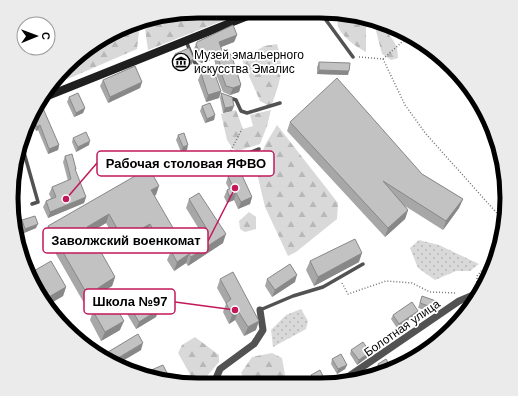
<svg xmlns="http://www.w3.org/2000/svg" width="518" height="396" viewBox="0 0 518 396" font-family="Helvetica,sans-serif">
<defs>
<pattern id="grass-dots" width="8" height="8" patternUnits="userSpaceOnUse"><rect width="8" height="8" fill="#d9d9d9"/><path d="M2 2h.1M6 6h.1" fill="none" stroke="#b8b8b8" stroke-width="1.8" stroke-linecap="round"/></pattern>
<pattern id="forest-firs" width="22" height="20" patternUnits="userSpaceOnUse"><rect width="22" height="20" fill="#d9d9d9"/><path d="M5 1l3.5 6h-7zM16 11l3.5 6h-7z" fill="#b8b8b8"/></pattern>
</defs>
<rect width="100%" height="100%" fill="#fff"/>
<path fill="url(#grass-dots)" d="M419 240 439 245 479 264 470 271H456L435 280 418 268 410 248Z
M301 309 308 321 306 329 273 347 271 330 286 315Z"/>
<path fill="url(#forest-firs)" d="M198 11 242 13 148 50 145 29 164 16Z
M338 16 366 17V52C356 47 341 36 338 26 337 23 338 19 338 16Z
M373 19 386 26C388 40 398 38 398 58L391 60 382 54Z
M131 25 139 31 137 49 49 87 66 66 104 36Z
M277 44C285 70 280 82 271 107L260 101 242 60 264 46Z
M236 110 243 129 253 126 250 115 271 110 267 126 260 144 238 151 233 149 227 140 221 114Z
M277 125 338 203 337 219 296 252 288 256 265 207 256 169 265 145Z
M249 212 256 217V229L245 232 240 229 239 221Z
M195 337 219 355V362L201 383H195L178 353 182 345Z
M272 353 282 358 286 381 280 383H247L241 373 252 357Z"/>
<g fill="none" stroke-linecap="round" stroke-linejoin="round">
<path stroke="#747474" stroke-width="1.5" stroke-dasharray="1 2" stroke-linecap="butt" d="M145 19 157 21 158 16
M359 57 383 59 405 105 426 134 503 220
M383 59 402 42 413 39
M228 156 242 129
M342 283 348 294 386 281 412 283 430 292 457 293
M477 285V276L482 270H489"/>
<path stroke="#525252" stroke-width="3.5" d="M323 16 353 57
M186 41 195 63 198 66 211 69 214 73
M419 42 424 45
M227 97 236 100 241 111 247 113 280 103
M21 142 38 202 32 204
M253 170C244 174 232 177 223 172L221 168 226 162 259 149
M260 310 293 296 323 287 363 264"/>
<path stroke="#525252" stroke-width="7" d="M214 383 220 369 254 344 263 330 260 310
M339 383 459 301 478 293"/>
<path stroke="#1f1f1f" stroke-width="8" d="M40 99 255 13"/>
</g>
<path fill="#a7a7a7" d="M237 35 234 42 221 47 224 56 241 85 239 92 230 95 223 92 216 74 217 71 214 59 201 63 198 61 193 51 196 44Z
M175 54 192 64 178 70 173 58Z
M319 62 348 75 317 74V67Z
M201 73 221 91 219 98 206 102 198 80Z
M103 80 142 82 140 88 108 103 100 86Z
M221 93 232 111 223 113 220 98Z
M69 97 85 108 83 113 74 117 67 102Z
M202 106 215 115 214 120 205 123 200 111Z
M34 109 59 145 58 150 48 154 38 130 36 131 30 119Z
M290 122 422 174 463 199 459 208 443 230 405 206 408 210 405 219 385 237 287 131Z
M178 135 187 150 181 152 176 140Z
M73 138 89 145 76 152 72 142Z
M65 156 76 169 75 171 86 197 84 203 48 218 43 207 46 201 51 198 49 194 52 187 68 181 63 162Z
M228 176 252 197 250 204 238 209 234 200 227 203 224 197 227 190 229 189 226 183Z
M154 195 173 242 157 251 146 233 120 248 106 223 90 233 115 277 112 286 101 293 120 330 101 341 90 320 93 311 87 301 84 303 45 235 48 226 156 195Z
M189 199 223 243 188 266 186 263 174 271 167 260 171 251 202 234 186 208Z
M22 220 36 228 24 233 21 225Z
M310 261 359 262 314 286 306 270Z
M32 272 66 287 63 296 46 306 42 302 31 276Z
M220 279 256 330 244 336 235 320 229 324 223 312 226 304 217 288Z
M267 279 295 282 272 297 265 286Z
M422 296 436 301 432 312 418 308Z
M130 307 158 310 156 317 136 329 127 314Z
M393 315H416L397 328 391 319Z
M141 350 119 363 105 358 108 352Z
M351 350 368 357 357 365 350 354Z
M332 359 347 365 345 369 337 374 331 364Z
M378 364 390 366 378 371 376 368Z
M311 375 325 380 324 383H311L309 380Z"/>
<path fill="#888" d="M237 35 234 42 216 49 219 42Z
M216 52 214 59 201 63 203 57Z
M194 59 192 64 178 70 179 65Z
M319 70 349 71 348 75 317 74Z
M142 82 140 88 108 103 110 97Z
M241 85 239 92 230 95 233 88Z
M221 91 219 98 206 102 208 95Z
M234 106 232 111 223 113 225 108Z
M85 108 83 113 74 117 76 113Z
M215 115 214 120 205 123 207 119Z
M40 125 38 130 36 131 37 127Z
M90 141 89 145 76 152 78 147Z
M59 145 58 150 48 154 49 149Z
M188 145 187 150 181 152 183 147Z
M159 186 156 195 148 199 151 190Z
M236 193 234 200 227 203 229 196Z
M86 197 84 203 48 218 50 212Z
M252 197 250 204 238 209 241 202Z
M463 199 459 208 443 230 446 221Z
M408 210 405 219 385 237 388 228Z
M109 214 106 223 83 236 87 227Z
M38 224 36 228 24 233 25 229Z
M150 224 146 233 120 248 123 239Z
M176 233 173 242 157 251 160 242Z
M226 234 223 243 188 266 191 257Z
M362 253 359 262 314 286 318 277Z
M189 254 186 263 174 271 177 262Z
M297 275 295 282 272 297 275 290Z
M115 277 112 286 95 297 98 288Z
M66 287 63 296 46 306 45 304 47 298Z
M91 292 87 301 84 303 87 294Z
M45 293 42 301 40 296Z
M158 310 156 317 136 329 139 322Z
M238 311 235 320 229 324 232 315Z
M418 311 416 315 397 328 399 324Z
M124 321 120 330 101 341 105 332Z
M259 321 256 330 244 336 248 327Z
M143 343 141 350 119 363 114 361Z
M370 352 368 357 357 365 359 360Z
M347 365 345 369 337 374 338 369Z
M168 375 166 380 161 379Z"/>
<path fill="#c2c2c2" stroke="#888" d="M233 25 237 35 219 42 224 56 231 54 241 85 233 88 226 86 219 67H221L216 52 203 57 200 55 196 44 197 42Z
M189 48 194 59 179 65 175 54Z
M319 62 350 63 349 71 319 70Z
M135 66 142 82 110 97 103 80Z
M213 69 221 91 208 95 201 73Z
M337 78 422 174 463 199 446 221 383 181 408 210 388 228 290 122Z
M78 93 85 108 76 113 69 97Z
M221 93 232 97 234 106 225 108Z
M210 103 215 115 207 119 202 106Z
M42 106 59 145 49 149 40 125 37 127 32 115 34 109Z
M86 132 90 141 78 147 73 138Z
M184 133 188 145 183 147 178 135Z
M72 154 76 169H75L86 197 50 212 46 201 56 197 52 187 71 179 65 156Z
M149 168 159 186 151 190 176 233 160 242 150 224 123 239 109 214 87 227 115 277 98 288 109 307 114 304 124 321 105 332 93 311 100 308 91 292 87 294 48 226Z
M240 171 252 197 241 202 236 193 229 196 227 190 233 187 228 176Z
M199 193 226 234 191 257 189 254 177 262 171 251 208 231 189 199Z
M35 216 38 224 25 229 22 220Z
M355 239 362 253 318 277 310 261Z
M51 261 66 287 47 298 45 293 40 296 31 277 34 275 32 272Z
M290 264 297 275 275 290 267 279Z
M233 272 259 321 248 327 238 311 232 315 226 303 231 299 220 279Z
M149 296 158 310 139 322 130 307Z
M422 296 436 301 434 308 420 303Z
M412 302 418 311 399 324 393 315Z
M138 334 143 343 113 361 108 352Z
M363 342 370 352 359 360 351 350Z
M341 354 347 365 338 369 332 359Z
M386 359 390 366 381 369 378 364Z
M163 365 168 375 161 379 151 375 149 371Z
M320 370 325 380 320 383H316L311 375Z
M365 372 367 375 358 378 357 376Z"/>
<defs>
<symbol id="museum-ring" viewBox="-11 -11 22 22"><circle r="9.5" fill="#fff" stroke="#000" stroke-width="1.5"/><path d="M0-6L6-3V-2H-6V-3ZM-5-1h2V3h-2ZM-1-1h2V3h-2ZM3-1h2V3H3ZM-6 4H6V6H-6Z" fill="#000"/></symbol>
</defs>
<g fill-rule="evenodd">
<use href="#museum-ring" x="171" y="52" width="20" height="20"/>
</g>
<g text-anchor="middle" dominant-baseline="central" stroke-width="3.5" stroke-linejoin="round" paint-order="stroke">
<g font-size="12" fill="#000" stroke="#fff" text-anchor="start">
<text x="194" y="55">Музей эмальерного<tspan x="194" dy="14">искусства Эмалис</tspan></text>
</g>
<g font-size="12" fill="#000" stroke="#fff">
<text transform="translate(402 328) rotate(-35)">Болотная улица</text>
</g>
</g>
<path d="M0 0H518V396H0ZM198 18H320A180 180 0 0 1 500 198V198A180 180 0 0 1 320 378H198A180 180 0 0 1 18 198V198A180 180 0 0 1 198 18Z" fill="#ebebeb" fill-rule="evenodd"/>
<path fill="none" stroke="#000" stroke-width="5" d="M198 18H320A180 180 0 0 1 500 198V198A180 180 0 0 1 320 378H198A180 180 0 0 1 18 198V198A180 180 0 0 1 198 18Z"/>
<path fill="none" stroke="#c2185b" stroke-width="1.5" d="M66 199L97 163M235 188L208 241M235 310L175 302"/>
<g fill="#c2185b" stroke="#fff" stroke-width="1.5">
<circle cx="66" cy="199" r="4"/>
<circle cx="235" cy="188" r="4"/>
<circle cx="235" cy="310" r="4"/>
</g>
<g fill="#fff" stroke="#c2185b" stroke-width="1.5">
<rect x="97" y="151" width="177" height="25" rx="4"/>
<rect x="43" y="228" width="165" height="25" rx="4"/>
<rect x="84" y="289" width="91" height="25" rx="4"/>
</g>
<g font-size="13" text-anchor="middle" font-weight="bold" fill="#000">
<text x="186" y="168">Рабочая столовая ЯФВО</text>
<text x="126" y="245">Заволжский военкомат</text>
<text x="130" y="306">Школа №97</text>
</g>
<g transform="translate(36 36) rotate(89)"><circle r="19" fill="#ffffff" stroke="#999999"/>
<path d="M0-3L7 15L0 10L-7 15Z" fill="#000000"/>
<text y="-6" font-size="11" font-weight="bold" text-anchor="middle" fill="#000000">С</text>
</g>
</svg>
